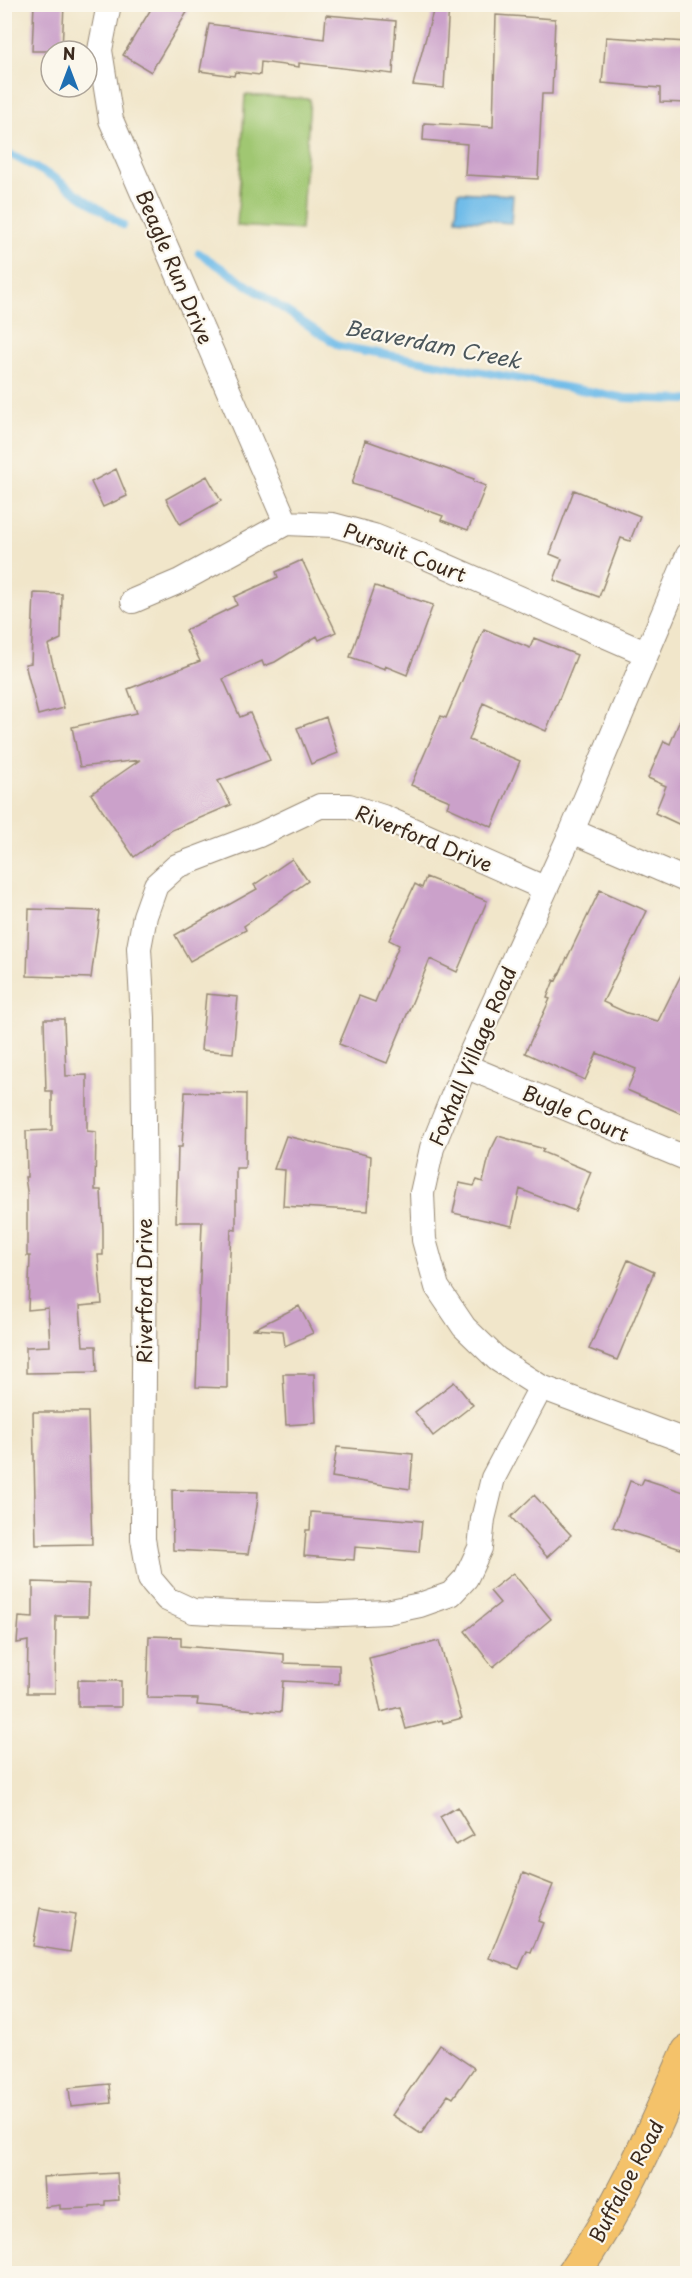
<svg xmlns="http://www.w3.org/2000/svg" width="692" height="2278" viewBox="0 0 692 2278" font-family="'Playpen Sans',sans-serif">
<rect width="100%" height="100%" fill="#fbf7ec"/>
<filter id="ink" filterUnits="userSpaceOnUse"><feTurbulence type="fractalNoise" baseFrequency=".0167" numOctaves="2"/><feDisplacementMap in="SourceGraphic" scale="12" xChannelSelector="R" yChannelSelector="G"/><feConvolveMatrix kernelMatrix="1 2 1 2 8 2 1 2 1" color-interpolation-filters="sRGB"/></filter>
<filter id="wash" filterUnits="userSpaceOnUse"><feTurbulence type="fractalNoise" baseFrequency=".008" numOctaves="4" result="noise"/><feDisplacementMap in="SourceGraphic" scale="24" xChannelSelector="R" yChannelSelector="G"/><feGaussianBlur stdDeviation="1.35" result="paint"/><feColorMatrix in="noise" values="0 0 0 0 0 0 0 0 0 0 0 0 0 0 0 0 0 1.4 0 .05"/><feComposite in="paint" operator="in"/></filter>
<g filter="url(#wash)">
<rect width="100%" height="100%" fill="#f1e6ca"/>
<path fill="#a0c772" stroke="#6e7848" stroke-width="1.5" d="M245 95 310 99 301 230 237 226Z"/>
<path fill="#6fbce9" stroke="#557384" stroke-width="1.5" d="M458 192 513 195 511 223 456 219Z"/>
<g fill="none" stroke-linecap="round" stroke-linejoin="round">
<path stroke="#6fbce9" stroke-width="8" d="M4 151 55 178 123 225
M199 253 339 346 625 398 686 400"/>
</g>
<g id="blocks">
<path fill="#cba1ca" d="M34 4H64L62 51H32Z
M154 4H192L151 72 123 55Z
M435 4H449L444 88 413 85Z
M326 15 396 21 393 74 299 63V67L261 62 260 75 235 72 234 76 200 71 209 24 324 39Z
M496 15 555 19 552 94H542L538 179 465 175 467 144 423 140 424 123 493 127Z
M606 37 687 42V103L660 102V88L602 83Z
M365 440 474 479 473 481 486 486 468 530 441 520 443 516 390 497V495L352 484Z
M116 469 127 496 103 507 91 482Z
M207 476 221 501 180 524 166 499Z
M574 490 640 516 630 541 621 538 599 597 554 580 562 559 550 554Z
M302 560 336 632 319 640 317 636 275 662 264 666 262 661 223 679 240 717 250 713 270 760 218 781 231 805 172 830 134 857 91 794 140 760 80 767 72 727 137 713 128 689 200 661 185 630 237 605 234 597 278 577 276 572Z
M375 586 433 605 407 675 385 666V669L350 657Z
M34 593 62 594 61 639 48 645 64 708 38 715 25 664 31 663Z
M484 629 530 648 534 638 577 655 546 731 483 703 469 740 520 761 492 827 447 807 450 801 411 785 441 716 446 718Z
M687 703V828L655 813 666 786 648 778 664 741 670 744Z
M326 717 338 753 311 764 297 728Z
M292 859 308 881 244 926 246 930 190 961 175 935 257 889 254 885Z
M426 877 487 901 457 972 430 959 387 1063 339 1044 359 996 375 1002 399 945 389 940 415 884 422 888Z
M600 890 647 911 603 1002 627 1013 658 1021 687 963V1116L627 1090 636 1069 597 1053 585 1080 525 1053 550 999 547 998 554 980 556 981Z
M29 909 100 911 91 978 27 976Z
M206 994 238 997 233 1053 201 1050Z
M44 1019H64L66 1076 87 1075V1131L96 1132 95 1190H101L103 1230V1255H98L102 1304 80 1306 83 1346H96L97 1372 26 1373V1347L50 1346 48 1308 28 1310 30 1256H27V1191L25 1177H27L26 1131 52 1130V1091H46Z
M185 1092 246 1094 245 1168H236V1230L231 1229 227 1327V1388L196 1387 202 1222H176L178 1147H182Z
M286 1136 371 1156 368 1211 283 1206 285 1170 274 1169Z
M498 1136 544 1149 542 1152 591 1172 575 1211 520 1189 512 1226 453 1213 459 1183 474 1186 477 1180 483 1182 490 1152Z
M628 1260 654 1272 617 1360 589 1349Z
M299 1306 313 1333 285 1346 283 1331 254 1329Z
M283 1374H314L316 1423 286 1425Z
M454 1382 473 1405 433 1436 415 1412Z
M33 1412H88L92 1544 36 1545Z
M337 1447 413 1454 410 1489 332 1477Z
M644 1479 687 1493V1551L613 1527 630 1481 641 1485Z
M172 1490 258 1492 257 1506 248 1554 173 1550Z
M534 1495 571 1535 547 1557 511 1517Z
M311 1512 422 1521 419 1552 355 1547 354 1560 304 1556 306 1530H310Z
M513 1573 551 1619 493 1667 465 1631 500 1603 490 1591Z
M33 1582 89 1584 88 1616H56L55 1693H27L28 1641 17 1643 19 1617 33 1618Z
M149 1636 181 1637V1646L284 1654V1663L339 1665V1684L283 1681 281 1712 197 1705 198 1699 147 1698Z
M439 1641 462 1718 443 1723 442 1720 406 1729 400 1707 381 1712 369 1658Z
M78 1680 121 1681V1707H78Z
M457 1807 474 1835 456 1845 440 1817Z
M523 1873 553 1885 538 1921 543 1923 531 1953 527 1951 519 1969 489 1958Z
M40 1908 76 1914 70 1952 33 1946Z
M440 2045 474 2068 453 2098 448 2095 421 2134 392 2115Z
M109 2084 111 2103 71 2107 69 2088Z
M117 2173 119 2200 105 2201V2205L90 2206V2208L60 2209V2205L45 2207 43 2177Z"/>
</g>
</g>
<g filter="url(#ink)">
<use href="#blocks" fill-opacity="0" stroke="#968874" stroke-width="1.5"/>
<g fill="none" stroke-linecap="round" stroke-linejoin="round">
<defs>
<path id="street" d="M109 4 100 50 111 120 286 523
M688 555 572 831 465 1066 432 1148 422 1193 424 1240 437 1287 464 1327 497 1359 541 1387 688 1442
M133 601 180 581 286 523 333 525 374 536 419 554 645 653
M572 831 688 881
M465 1066 688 1159
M541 1387 493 1478 483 1519 480 1548 466 1578 451 1594 420 1605 387 1612 319 1615 231 1613 193 1611 167 1599 150 1579 143 1539V1519L145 1227 143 1018 139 948 145 916 156 885 177 866 259 835 320 806H349L383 817 544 888"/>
<path id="primary" d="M573 2274C622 2205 654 2129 688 2052"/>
</defs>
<use href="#street" stroke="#968874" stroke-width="26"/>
<use href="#primary" stroke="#968874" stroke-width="35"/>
<use href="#street" stroke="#fff" stroke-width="24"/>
<use href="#primary" stroke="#f4c26a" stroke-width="33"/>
</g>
</g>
<g text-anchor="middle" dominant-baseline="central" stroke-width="4.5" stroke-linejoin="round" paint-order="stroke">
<g font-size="20" fill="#3b2a1e" stroke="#fbf7ec">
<text transform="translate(175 267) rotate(67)">Beagle Run Drive</text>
<text transform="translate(405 552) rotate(21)">Pursuit Court</text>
<text transform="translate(424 838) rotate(22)">Riverford Drive</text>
<text transform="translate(472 1056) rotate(-67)">Foxhall Village Road</text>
<text transform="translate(576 1113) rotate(23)">Bugle Court</text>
<text transform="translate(144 1291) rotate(-90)">Riverford Drive</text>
<text transform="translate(626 2181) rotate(-62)">Buffaloe Road</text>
</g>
<g font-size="21" font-style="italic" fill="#4b565b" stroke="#fbf7ec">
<text transform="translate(433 343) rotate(11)">Beaverdam Creek</text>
</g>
</g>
<rect width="692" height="2278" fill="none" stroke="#fbf7ec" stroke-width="24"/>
<g transform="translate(69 69)"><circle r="28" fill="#fbf7ec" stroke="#aea59a" stroke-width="1.5"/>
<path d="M0-4.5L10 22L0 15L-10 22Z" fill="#1f6fb2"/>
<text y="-9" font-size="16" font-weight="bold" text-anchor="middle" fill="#3b2a1e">N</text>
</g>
</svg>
